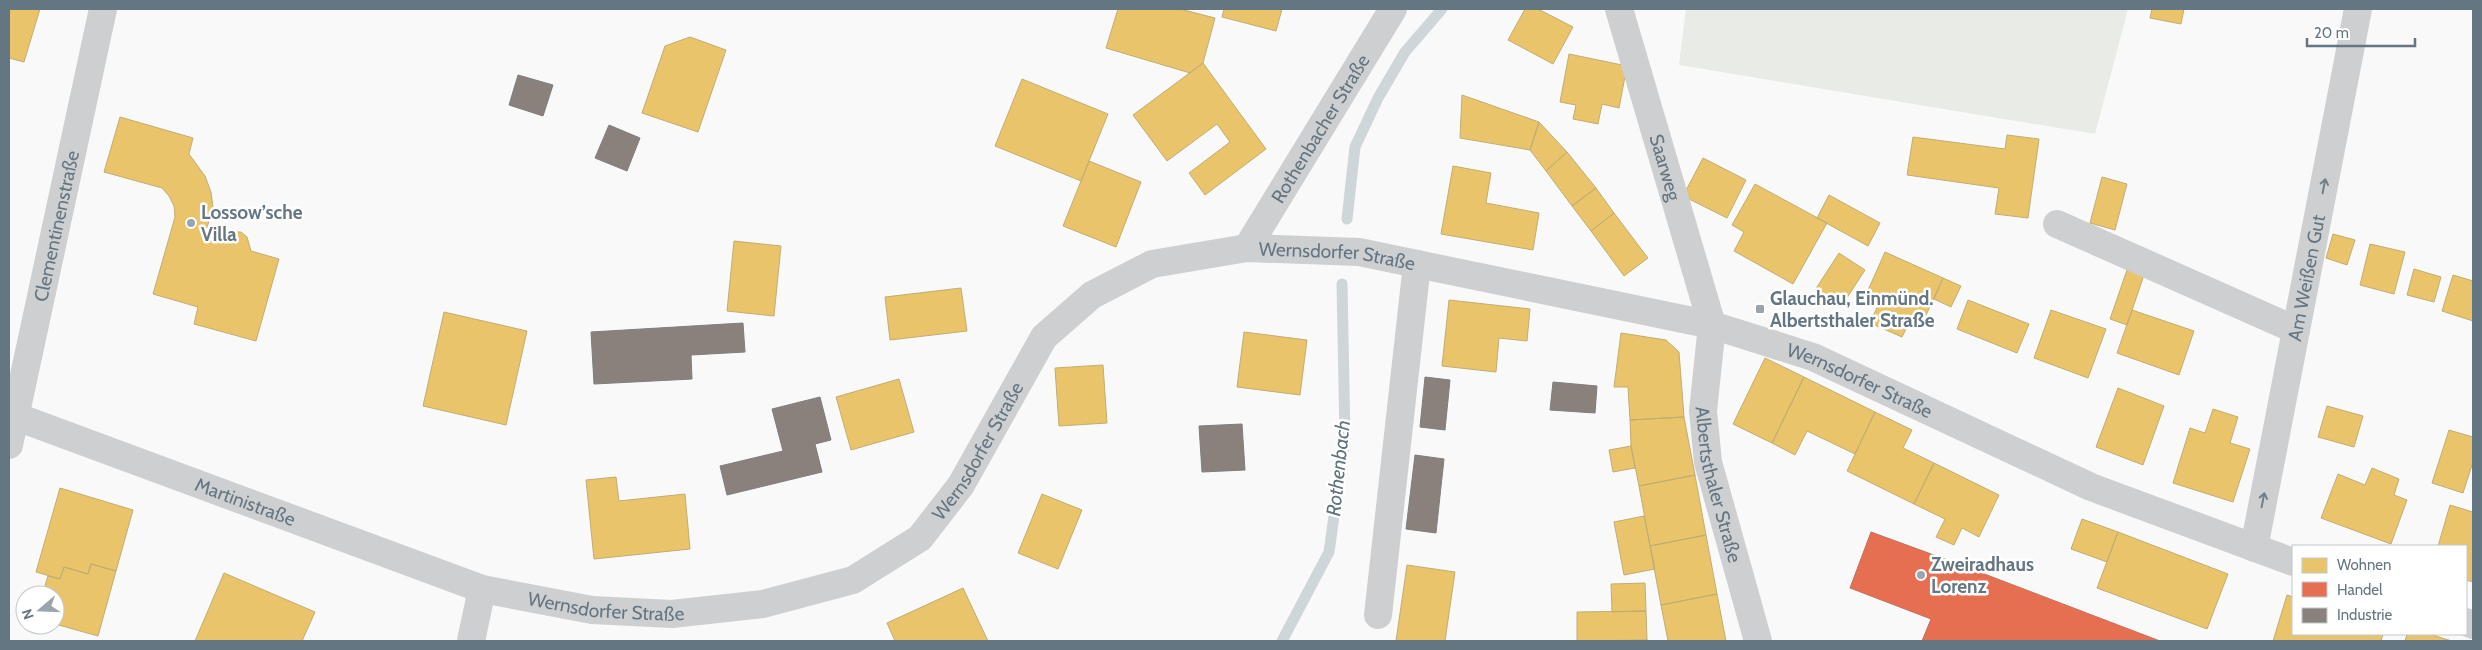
<svg xmlns="http://www.w3.org/2000/svg" width="2482" height="650" viewBox="0 0 2482 650" font-family="Cabin,sans-serif">
<rect width="100%" height="100%" fill="#f9f9f9"/>
<path fill="#e8ebe6" d="M1686 9H2128L2095 134 1679 65Z"/>
<path fill="#e9c46a" stroke="#c1ad72" d="M9 9H40L24 62 9 58Z
M1118 9H1180L1215 18 1203 63 1190 73 1106 48Z
M1224 9H1282L1276 31 1222 17Z
M1525 9H1538L1573 27 1553 64 1508 40Z
M2152 9H2184L2181 24 2150 18Z
M690 37 726 50 698 132 642 113 665 46Z
M1569 54 1627 66 1619 108 1602 104 1598 124 1573 119 1576 105 1560 102Z
M1203 63 1266 149 1205 195 1189 173 1230 142 1217 124 1167 161 1133 115Z
M1022 79 1108 114 1081 181 995 146Z
M1462 95 1539 122 1530 150 1460 138Z
M120 117 193 138 189 154 205 176 211 192 213 207 204 238 218 242 226 232H241L247 237 251 251 279 259 256 341 194 324 198 307 153 294 175 217 174 206 169 196 162 188 104 172Z
M1539 122 1567 152 1546 171 1530 150Z
M2007 135 2039 139 2028 218 1995 214 1999 188 1907 175 1913 137 2005 149Z
M1567 152 1596 188 1572 206 1546 171Z
M1703 158 1746 180 1727 218 1683 196Z
M1089 161 1141 182 1116 247 1063 226Z
M1453 166 1491 173 1486 203 1539 213 1533 250 1441 234Z
M2102 177 2127 184 2115 230 2090 223Z
M1755 184 1827 223 1793 284 1734 251 1744 232 1732 225Z
M1596 188 1614 213 1591 231 1572 206Z
M1829 195 1880 223 1868 246 1817 218Z
M1614 213 1648 258 1624 276 1591 231Z
M2333 234 2355 240 2347 265 2326 258Z
M734 241 781 246 774 316 727 311Z
M2370 244 2405 252 2394 294 2360 285Z
M1885 252 1943 278 1922 324 1911 319 1902 337 1870 323 1879 303 1865 297Z
M1839 253 1865 270 1841 307 1815 290Z
M2414 269 2441 277 2434 302 2407 295Z
M2127 270 2144 275 2127 325 2110 319Z
M2453 275 2473 281V321L2442 311Z
M1943 278 1961 286 1951 307 1934 299Z
M961 288 967 331 890 340 885 297Z
M1449 300 1530 309 1527 341 1499 338 1496 372 1442 366Z
M1968 300 2029 324 2017 353 1957 329Z
M2051 310 2106 329 2088 378 2034 358Z
M2132 310 2194 331 2179 375 2117 353Z
M444 312 527 331 506 425 423 406Z
M1244 332 1307 340 1300 395 1237 387Z
M1621 333 1666 340 1679 352 1684 417 1630 420 1628 387H1614Z
M1765 358 1804 377 1772 443 1733 424Z
M1103 365 1107 423 1059 426 1055 368Z
M1804 377 1875 412 1855 454 1807 431 1795 455 1772 443Z
M899 379 914 432 851 450 836 397Z
M2118 388 2164 406 2143 465 2096 447Z
M2327 406 2363 416 2354 447 2318 437Z
M2213 409 2238 417 2230 443 2250 449 2233 502 2173 483 2190 428 2205 433Z
M1875 412 1912 430 1903 448 1934 463 1914 504 1847 471Z
M1684 417 1695 475 1639 486 1631 446 1630 420Z
M2449 430 2473 437V462L2463 493 2432 483Z
M1631 446 1635 468 1613 472 1609 450Z
M1934 463 1999 495 1979 537 1962 528 1954 545 1936 537 1945 519 1914 504Z
M2372 468 2399 479 2394 495 2407 500 2391 544 2321 518 2338 474 2365 485Z
M1695 475 1706 535 1650 546 1639 486Z
M616 477 619 501 685 494 690 549 594 559 586 480Z
M60 488 133 510 116 571 91 564 88 574 64 567 60 579 36 572Z
M1042 494 1082 510 1058 569 1018 553Z
M2450 505 2473 512V582L2466 580V546H2438Z
M1644 516 1655 569 1624 575 1614 522Z
M2082 519 2118 532 2107 562 2071 549Z
M2118 532 2228 574 2207 629 2097 588Z
M1706 535 1717 594 1661 605 1650 546Z
M91 564 116 571 98 636 55 624V595H42L48 576 60 579 64 567 88 574Z
M1407 565 1455 572 1445 641H1396Z
M224 573 315 612 302 641H195Z
M1645 583 1646 611 1612 612 1611 584Z
M963 588 988 641H895L887 623Z
M1717 594 1726 641H1668L1661 605Z
M2287 595 2293 597V634H2383L2381 641H2273Z
M1646 611 1647 640 1577 641V612Z
M2407 634H2429L2452 641H2405Z"/>
<path fill="#e76f51" stroke="#c07160" d="M1871 532 1953 562 2160 641H1922L1931 619 1850 588Z"/>
<path fill="#8a817c" stroke="#7f7e7e" d="M518 75 553 85 543 116 509 105Z
M609 125 640 138 627 171 595 158Z
M743 323 745 352 691 355 692 379 594 384 591 332Z
M1425 377 1450 380 1445 430 1420 427Z
M1553 382 1597 386 1595 413 1550 410Z
M820 397 831 440 815 444 822 472 727 495 720 466 783 451 772 409Z
M1242 424 1245 470 1202 472 1199 426Z
M1415 455 1444 459 1436 533 1406 529Z"/>
<g fill="none" stroke-linecap="round" stroke-linejoin="round">
<path stroke="#ced6d9" stroke-width="11" d="M1347 219 1355 147 1378 98 1405 52 1442 9
M1282 641 1329 552 1345 437 1342 284"/>
<g stroke="#cecfd0" stroke-width="28">
<path id="s1" d="M1619 9 1712 325 1703 411 1708 462 1758 641"/>
<path d="M2057 224 2296 330"/>
<path id="s2" d="M1247 248 1393 9"/>
<path id="s3" d="M9 414 482 589 592 610 672 614 763 604 853 580 920 538 961 485 1044 337 1092 295 1152 264 1247 248 1359 252 1712 325 1813 357 2091 487 2293 562"/>
<path id="s4" d="M9 445 103 9"/>
<path id="s5" d="M2254 548 2358 9"/>
<path d="M1378 615 1417 264"/>
<path d="M2466 622 2473 625"/>
<path d="M471 641 482 589"/>
</g>
</g>
<defs><path id="oneway-shaft" d="M-6 0H5M1.5-3L5.5 0L1.5 3" fill="none" stroke-width="1.6" stroke-linecap="round" stroke-linejoin="round" transform="scale(1.25)"/></defs>
<g stroke="#707f8b">
<use href="#oneway-shaft" transform="translate(2324 186) rotate(-79)"/>
<use href="#oneway-shaft" transform="translate(2263 500) rotate(-79)"/>
</g>
<g fill="#99a4ac" stroke="#fff" stroke-width="2">
<circle cx="191" cy="223" r="5"/>
<rect x="1755" y="304" width="10" height="10" rx="2.5"/>
<circle cx="1921" cy="575" r="5"/>
</g>
<g text-anchor="middle" dominant-baseline="central" stroke-width="5" stroke-linejoin="round" paint-order="stroke">
<g font-size="19" fill="#657683" stroke="#fff">
<text stroke="none"><textPath href="#s2" startOffset="140">Rothenbacher Straße</textPath></text>
<text stroke="none"><textPath href="#s1" startOffset="165">Saarweg</textPath></text>
<text stroke="none"><textPath href="#s4" startOffset="224">Clementinenstraße</textPath></text>
<text stroke="none"><textPath href="#s3" startOffset="1515">Wernsdorfer Straße</textPath></text>
<text stroke="none"><textPath href="#s5" startOffset="275">Am Weißen Gut</textPath></text>
<text stroke="none"><textPath href="#s3" startOffset="2055">Wernsdorfer Straße</textPath></text>
<text stroke="none"><textPath href="#s3" startOffset="1065">Wernsdorfer Straße</textPath></text>
<text stroke="none"><textPath href="#s1" startOffset="491">Albertsthaler Straße</textPath></text>
<text stroke="none"><textPath href="#s3" startOffset="252">Martinistraße</textPath></text>
<text stroke="none"><textPath href="#s3" startOffset="630">Wernsdorfer Straße</textPath></text>
</g>
<g font-size="19" font-weight="bold" fill="#657683" stroke="#fff" text-anchor="start">
<text x="201" y="212">Lossow’sche<tspan x="201" dy="22">Villa</tspan></text>
<text x="1770" y="298">Glauchau, Einmünd.<tspan x="1770" dy="22">Albertsthaler Straße</tspan></text>
<text x="1931" y="564">Zweiradhaus<tspan x="1931" dy="22">Lorenz</tspan></text>
</g>
<g font-size="20" font-style="italic" fill="#60757c" stroke="#fff">
<text transform="translate(1338 468) rotate(-84)">Rothenbach</text>
</g>
</g>
<rect width="2482" height="650" fill="none" stroke="#657683" stroke-width="20"/>
<rect x="2292" y="545" width="175" height="90" fill="#ffffff" stroke="#c1c8cd"/>
<rect x="2302" y="558" width="25" height="15" fill="#e9c46a" stroke="#c1c8cd"/>
<text x="2337" y="570" font-size="15" fill="#657683">Wohnen</text>
<rect x="2302" y="582" width="25" height="15" fill="#e76f51" stroke="#c1c8cd"/>
<text x="2337" y="595" font-size="15" fill="#657683">Handel</text>
<rect x="2302" y="608" width="25" height="15" fill="#8a817c" stroke="#c1c8cd"/>
<text x="2337" y="620" font-size="15" fill="#657683">Industrie</text>
<g transform="translate(40 610) rotate(251)"><circle r="24" fill="#ffffff" stroke="#c1c8cd"/>
<path d="M0-4L9 19L0 12L-9 19Z" fill="#99a4ac"/>
<text y="-8" font-size="14" font-weight="bold" text-anchor="middle" fill="#657683">N</text>
</g>
<path d="M2307 38v8h108v-8" fill="none" stroke="#657683" stroke-width="2.5"/>
<text x="2314" y="38" font-size="15" fill="#657683" stroke="#ffffff" stroke-width="4" paint-order="stroke">20 m</text>
</svg>
